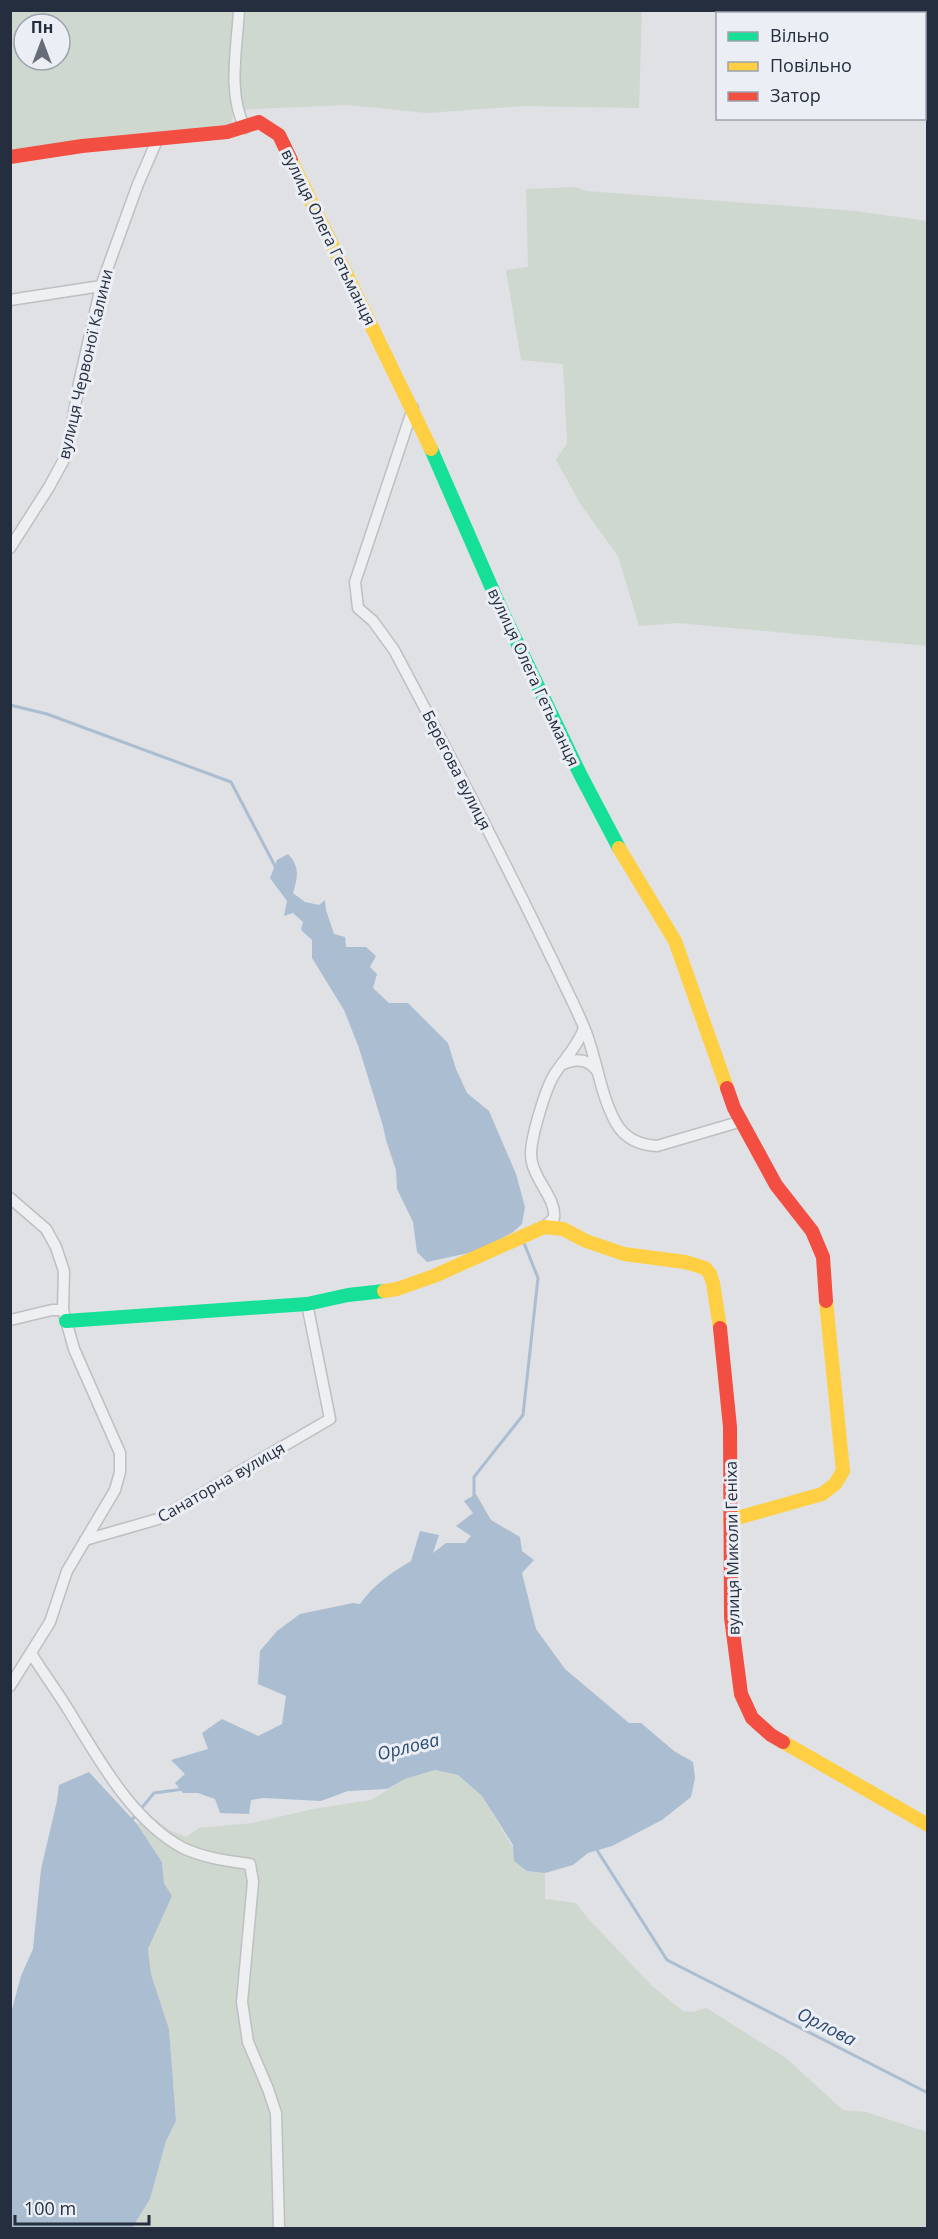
<svg xmlns="http://www.w3.org/2000/svg" width="938" height="2239" viewBox="0 0 938 2239" font-family="'Open Sans',sans-serif">
<rect width="100%" height="100%" fill="#dfe1e4"/>
<path fill="#cfd8cf" fill-rule="evenodd" d="M10 11H642L639 108 522 106 428 113 348 105 233 110 232 126 11 152ZM24 24H60V60H24Z
M576 187 586 191 855 211 927 221V646L678 623 639 626 618 556 581 505 556 460 567 443 563 364 521 360 506 270 528 267 526 189Z
M435 1770 458 1775 482 1796 527 1871 545 1873V1899L576 1903 585 1915 652 1986 683 2011 692 2012 706 2008 786 2058 843 2110 866 2112 927 2132V2228H132L150 2199 166 2141 176 2121 169 2029 151 1974 148 1949 172 1896 164 1883 162 1862 137 1824 154 1818 169 1830 186 1837 199 1828 253 1823 313 1809 371 1800 405 1779Z"/>
<path fill="#abbdd1" d="M288 854C300 867 298 876 293 893L305 902 319 905 325 900 326 910 334 934 345 937 346 947H366L376 956 370 967 377 974 373 988 389 1003H408L448 1043 456 1069 467 1093 489 1111 516 1174 525 1207 522 1224 513 1232 478 1251 427 1262 417 1252 413 1222 397 1189 396 1170 386 1140 383 1126 359 1048 344 1010 312 958V940L301 930 303 922 293 913 284 916 287 901 270 878 277 860Z
M476 1494 491 1520 520 1537 522 1551 534 1560 522 1573 536 1629 565 1669 629 1723H641L674 1751 693 1762 695 1778 691 1797 662 1820 612 1846 588 1853 573 1865 545 1873 527 1871 514 1861 513 1845 482 1796 458 1775 435 1770 405 1779 387 1789 348 1791 321 1801 263 1798 251 1800 249 1814 220 1813 215 1799 198 1793H183L175 1783 185 1774 171 1760 208 1749 202 1733 222 1719 258 1736 282 1724 286 1696 258 1684 260 1651 277 1631 300 1614 353 1603 360 1604C373 1585 391 1573 411 1561L420 1531 439 1535 433 1553 446 1543H465L471 1536 456 1526 473 1513 464 1501Z
M89 1772 137 1824 162 1862 164 1883 172 1896 148 1949 151 1974 169 2029 176 2121 166 2141 150 2199 132 2228H11V2013L21 1976 33 1949 41 1869 57 1801 59 1785Z"/>
<g fill="none" stroke-linecap="round" stroke-linejoin="round">
<path stroke="#abbdd1" stroke-width="3" d="M10 705 47 714 231 782 276 868
M474 1498V1477L523 1415 538 1278 524 1243
M130 1822 154 1793 184 1789
M595 1847 667 1960 928 2093"/>
<defs>
<path id="street" d="M239 10C237 49 227 93 245 128
M10 300 101 286
M413 408 355 582 358 608 373 621 394 650C457 768 518 887 575 1007 580 1018 586 1030 589 1041 598 1068 602 1098 616 1123 625 1139 639 1145 657 1146L742 1121
M10 548 49 487 67 454 79 383 101 286 138 184 158 138
M561 1065C575 1058 588 1058 597 1071
M10 1198 46 1229 56 1247 64 1271 63 1310 74 1349 120 1453V1472L115 1490 67 1571 50 1622 10 1686
M544 1227 554 1218C557 1198 531 1178 531 1154 531 1137 545 1090 554 1075 564 1059 578 1046 584 1028
M10 1320 52 1310H63
M85 1540 158 1519 330 1419 307 1304
M31 1653C43 1673 57 1691 69 1711 98 1758 132 1821 183 1848 204 1858 228 1861 250 1864L253 1882 242 2002 248 2042 268 2089 276 2113 279 2228"/>
</defs>
<use href="#street" stroke="#bdbfc2" stroke-width="13"/>
<use href="#street" stroke="#eeeff1" stroke-width="10"/>
<path stroke="#16e098" stroke-width="14" d="M431 449 501 609 580 774 619 848
M66 1321 307 1304 348 1295 384 1291"/>
<path stroke="#ffcf43" stroke-width="14" d="M291 160 431 449
M619 848 675 941 727 1088
M384 1291 397 1289 434 1276 544 1227 563 1229 586 1241 624 1254 685 1262 705 1268 710 1274 713 1283 720 1328
M730 1520 822 1494 835 1484 843 1471 826 1301
M783 1742 928 1825"/>
<path stroke="#f24e42" stroke-width="14" d="M10 157 82 146 227 132 259 122 279 135 291 160
M727 1088 734 1108 776 1185 812 1231 823 1257 826 1301
M720 1328 730 1427 731 1617 741 1694 752 1718 771 1735 783 1742"/>
</g>
<g text-anchor="middle" dominant-baseline="central" stroke-width="6" stroke-linejoin="round" paint-order="stroke">
<g font-size="16" fill="#252e3e" stroke="#ebeff5">
<text transform="translate(329 237) rotate(64)">вулиця Олега Гетьманця</text>
<text transform="translate(85 364) rotate(-77)">вулиця Червоної Калини</text>
<text transform="translate(534 677) rotate(65)">вулиця Олега Гетьманця</text>
<text transform="translate(457 770) rotate(63)">Берегова вулиця</text>
<text transform="translate(221 1482) rotate(-30)">Санаторна вулиця</text>
<text transform="translate(732 1548) rotate(-91)">вулиця Миколи Геніха</text>
</g>
<g font-size="18" font-style="italic" fill="#2e4c73" stroke="#ebeff5">
<text transform="translate(408 1746) rotate(-14)">Орлова</text>
<text transform="translate(827 2026) rotate(27)">Орлова</text>
</g>
</g>
<rect width="938" height="2239" fill="none" stroke="#252e3e" stroke-width="24"/>
<rect x="716" y="12" width="210" height="108" fill="#ebeff5" stroke="#9ca2ac" stroke-width="1.5"/>
<rect x="728" y="32" width="30" height="9" fill="#16e098" stroke="#9ca2ac" stroke-width="1.5"/>
<text x="770" y="42" font-size="18" fill="#252e3e">Вільно</text>
<rect x="728" y="62" width="30" height="9" fill="#ffcf43" stroke="#9ca2ac" stroke-width="1.5"/>
<text x="770" y="72" font-size="18" fill="#252e3e">Повільно</text>
<rect x="728" y="92" width="30" height="9" fill="#f24e42" stroke="#9ca2ac" stroke-width="1.5"/>
<text x="770" y="102" font-size="18" fill="#252e3e">Затор</text>
<g transform="translate(42 42)"><circle r="28" fill="#ebeff5" stroke="#9ca2ac" stroke-width="1.5"/>
<path d="M0-4.5L10 22L0 15L-10 22Z" fill="#666d78"/>
<text y="-9" font-size="16" font-weight="bold" text-anchor="middle" fill="#252e3e">Пн</text>
</g>
<path d="M15 2215v9h134v-9" fill="none" stroke="#252e3e" stroke-width="3"/>
<text x="24" y="2215" font-size="18" fill="#252e3e" stroke="#ebeff5" stroke-width="4.5" paint-order="stroke">100 m</text>
</svg>
